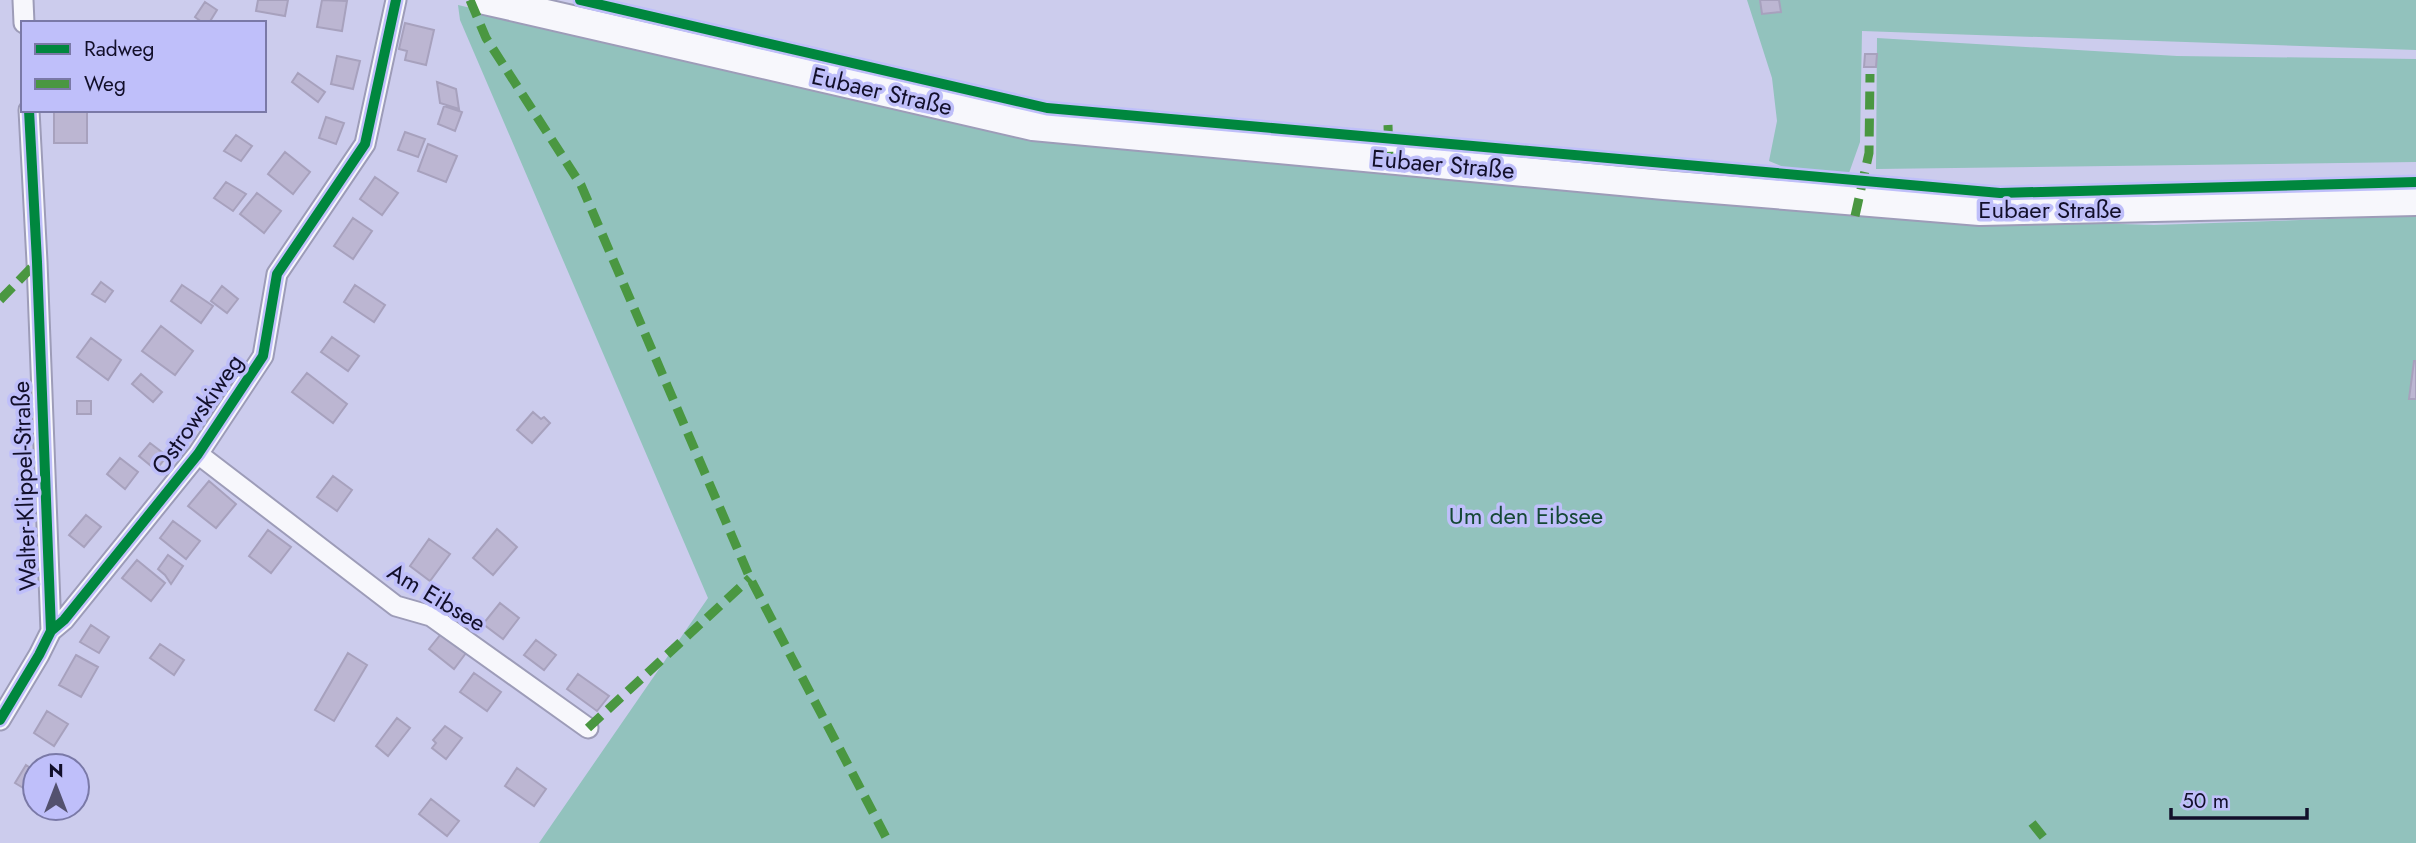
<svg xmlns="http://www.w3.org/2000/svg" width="2416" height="843" viewBox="0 0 2416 843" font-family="Jost,sans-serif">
<rect width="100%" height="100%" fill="#cccced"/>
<path fill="#92c2bd" d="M1747 0H2416V50L1862 31 1860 142 1849 173 1786 168 1769 161 1777 121 1772 78Z
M458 5 1012 132 1855 216 2154 225 2416 216V843H539L708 598 460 20Z
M1877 38 2177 56 2416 59V162L1876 169Z"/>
<path fill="#bcb6d2" stroke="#a7a1bd" stroke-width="2" d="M258 0H288L285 16 256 11Z
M322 0 347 1 342 31 317 27Z
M1760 0H1779L1781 12 1762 14Z
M205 2 217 10 209 23H203L195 17Z
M405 23 434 30 426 65 405 60 407 51 399 49Z
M1865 54H1877L1876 67H1864Z
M337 56 360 61 353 89 331 84Z
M298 73 325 92 318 102 292 82Z
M437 82 456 89 459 109 440 103Z
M444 106 462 112 455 131 438 124Z
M54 110H87V143H54Z
M326 117 344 123 336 144 319 138Z
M405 132 425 139 418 157 398 150Z
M236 135 252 146 241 161 224 151Z
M428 144 457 156 446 182 418 171Z
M285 152 310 172 293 194 268 174Z
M375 177 398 193 382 215 360 199Z
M226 182 246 194 233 211 214 198Z
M257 193 281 211 264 233 240 214Z
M353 218 372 231 353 259 334 246Z
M101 282 113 291 105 302 92 294Z
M182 285 213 306 201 323 171 301Z
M355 285 385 305 374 322 344 302Z
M222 286 238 299 227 313 211 301Z
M161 326 193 351 175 375 142 351Z
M332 337 359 356 348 371 321 352Z
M91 338 121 360 108 380 77 357Z
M2414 361H2416V399H2409Z
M307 373 347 404 333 423 292 392Z
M141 374 162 392 153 402 132 384Z
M77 401H91V414H77Z
M533 412 541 419 544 417 550 423 532 443 517 430Z
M150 443 167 456 156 470 139 456Z
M120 458 138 472 125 489 107 474Z
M333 476 352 490 337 511 317 497Z
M209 481 236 504 216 528 188 506Z
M86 515 101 527 84 547 69 535Z
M173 521 200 541 186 559 160 538Z
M497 529 517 547 493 575 473 558Z
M268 530 291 547 271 573 249 556Z
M429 539 450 554 430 581 410 566Z
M168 555 183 566 171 584 165 575 158 569Z
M137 560 165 583 151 601 122 578Z
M500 603 519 618 503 639 483 624Z
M91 625 109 637 99 653 80 642Z
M441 634 466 653 454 669 429 649Z
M536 640 556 655 544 670 524 655Z
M160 644 184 660 174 675 150 658Z
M348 653 367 665 334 721 315 710Z
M76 655 98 667 81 697 59 685Z
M474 673 501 692 487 711 460 692Z
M578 674 609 696 597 711 567 689Z
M47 711 68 724 54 746 34 733Z
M397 718 410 728 388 756 376 746Z
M445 726 462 738 446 759 432 748 436 743 433 740Z
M26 765 35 771V795L15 783Z
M517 768 546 789 534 806 505 786Z
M431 799 459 821 447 836 419 814Z"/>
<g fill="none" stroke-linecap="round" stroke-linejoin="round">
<defs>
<path id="street" d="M23 0 24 23
M198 454 396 606 431 616 588 728
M51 631 64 620 198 454 263 356 277 274 365 144 396 0
M0 720 39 655 51 631 37 262 29 110"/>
<path id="secondary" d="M485 0 1033 126 1664 185 1980 211 2416 201"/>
</defs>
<use href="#street" stroke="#9d9cb8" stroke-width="23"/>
<use href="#secondary" stroke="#9d9cb8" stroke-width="32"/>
<use href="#street" stroke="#f7f7fc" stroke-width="19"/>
<use href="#secondary" stroke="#f7f7fc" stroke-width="28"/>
<path stroke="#4a9741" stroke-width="9" stroke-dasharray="18 9" stroke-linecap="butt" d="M470 0 486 38 581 185 750 578 889 843
M1388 125 1389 159
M1855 216 1869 153 1870 74
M0 300 37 262
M588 728 750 578
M2032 823 2048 843"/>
<defs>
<path id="cycleway" d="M580 0 1047 108 2000 193 2416 182
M51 631 64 620 198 454 263 356 277 274 365 144 396 0
M0 720 39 655 51 631 37 262 29 110"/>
</defs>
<use href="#cycleway" stroke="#bfbffa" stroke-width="15"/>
<use href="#cycleway" stroke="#00873e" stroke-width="10"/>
</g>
<g text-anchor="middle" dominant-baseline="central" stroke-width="7" stroke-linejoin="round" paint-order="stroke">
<g font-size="24" fill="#120f2a" stroke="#bfbffa">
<text transform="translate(882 91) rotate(13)">Eubaer Straße</text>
<text transform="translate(1443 164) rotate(5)">Eubaer Straße</text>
<text x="2050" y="209">Eubaer Straße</text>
<text transform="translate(197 414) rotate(-55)">Ostrowskiweg</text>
<text transform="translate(24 486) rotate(-92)">Walter-Klippel-Straße</text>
<text transform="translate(437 597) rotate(31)">Am Eibsee</text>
</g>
<g font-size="24" fill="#154835" stroke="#bfbffa">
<text x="1526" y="515">Um den Eibsee</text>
</g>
</g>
<rect x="21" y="21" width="245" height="91" fill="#bfbffa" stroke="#7a79a7" stroke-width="2"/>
<rect x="35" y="44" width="35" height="10" fill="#00873e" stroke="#7a79a7" stroke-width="2"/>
<text x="84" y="56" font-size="21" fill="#120f2a">Radweg</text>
<rect x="35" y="79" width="35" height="10" fill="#4a9741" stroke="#7a79a7" stroke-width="2"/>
<text x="84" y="91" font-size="21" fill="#120f2a">Weg</text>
<g transform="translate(56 787)"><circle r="33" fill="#bfbffa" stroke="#7a79a7" stroke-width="2"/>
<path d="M0-5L12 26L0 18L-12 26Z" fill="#53516e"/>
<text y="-10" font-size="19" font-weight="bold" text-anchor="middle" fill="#120f2a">N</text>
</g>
<path d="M2171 808v10h136v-10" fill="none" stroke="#120f2a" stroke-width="3.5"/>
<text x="2182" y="808" font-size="21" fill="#120f2a" stroke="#bfbffa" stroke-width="5" paint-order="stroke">50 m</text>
</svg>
